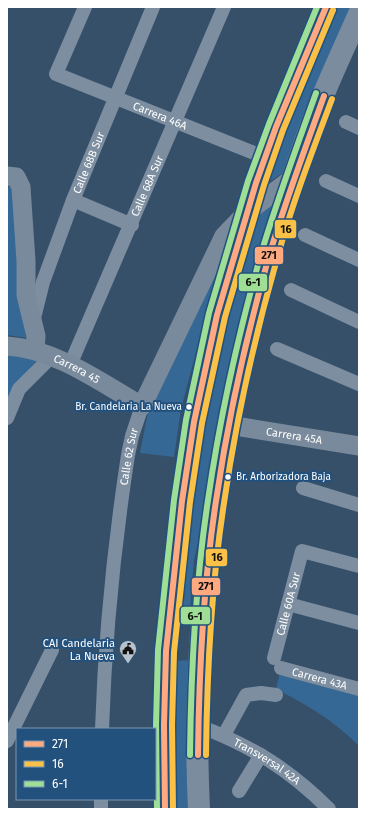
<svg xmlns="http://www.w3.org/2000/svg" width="366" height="816" viewBox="0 0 366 816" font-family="'Fira Sans',sans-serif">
<rect width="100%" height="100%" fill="#375069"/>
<path fill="#356895" d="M334 7H352L286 171 264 185Z
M10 186 13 188 28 338 7 335V188Z
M276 199 194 560 190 610 177 611 183 554 212 376 254 216Z
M222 254 181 409 174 457 140 453 148 412Z
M7 355 39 358 14 386 7 401Z
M192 660 190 809H173V661Z
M282 664 359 684V746C333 720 309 706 276 689Z"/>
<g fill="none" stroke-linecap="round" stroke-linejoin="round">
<g stroke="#7c8ea0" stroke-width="14">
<path id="s1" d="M85 7 56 74 264 157"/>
<path d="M346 122 359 128"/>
<path d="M326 181 359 196"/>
<path d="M73 200 132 225"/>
<path d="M305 235 359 260"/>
<path d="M291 290 359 322"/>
<path id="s2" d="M33 322 43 282 73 200 153 7"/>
<path d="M277 349 359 384"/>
<path id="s3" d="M70 365 224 7"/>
<path d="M7 418 19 389 52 356"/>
<path d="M303 488 359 505"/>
<path d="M288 604 359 623"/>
<path id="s4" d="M274 658 302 551 359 566"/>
<path id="s5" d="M281 668 359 689"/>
<path id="s6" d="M197 725C251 746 288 768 329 809"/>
<path id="s7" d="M102 729C105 637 114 546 128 455L132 436 142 406"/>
<path d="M224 735 246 695 261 693 276 695"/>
<path d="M7 741 52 650"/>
<path d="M239 791 261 755"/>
<path d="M101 799V809"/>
</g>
<g stroke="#788a9b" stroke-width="19">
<path d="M7 176 16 177 21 187 26 261V295L36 336 35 350"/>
<path id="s8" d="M7 346C56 349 100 382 142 406L224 236 247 212 293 178"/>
<path id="s9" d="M229 425 359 446"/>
</g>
<path stroke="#7b8c9e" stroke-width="22" d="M165 809 164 725 166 651 182 501 194 422 217 315 256 183 276 127 326 7
M199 809C188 582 231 352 306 139 321 96 341 55 359 14"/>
<defs>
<path id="bus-1" d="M198 755C199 670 203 585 216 501 228 419 246 337 269 256 285 202 305 149 324 96
M165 809 164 725 166 651 182 501 194 422 217 315 256 183 276 127 326 7"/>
<path id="bus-2" d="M206 755C207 671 211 586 224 503 236 420 254 339 277 259 292 204 312 152 332 99
M173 809 172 725 174 652 190 502 202 423 225 317 264 185 283 130 333 10"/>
<path id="bus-3" d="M190 755C191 670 195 585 208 500 220 417 238 335 261 254 277 200 297 146 316 93
M157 809 156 725 158 650 174 500 186 420 209 313 248 181 269 124 317 7"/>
</defs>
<use href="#bus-1" stroke="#22517e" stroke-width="9"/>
<use href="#bus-2" stroke="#22517e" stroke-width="9"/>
<use href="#bus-3" stroke="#22517e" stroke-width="9"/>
<use href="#bus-1" stroke="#ffa980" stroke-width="6"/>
<use href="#bus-2" stroke="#fbc046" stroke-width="6"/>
<use href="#bus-3" stroke="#9ede95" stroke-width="6"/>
</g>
<defs>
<symbol id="civic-pin" viewBox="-11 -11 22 30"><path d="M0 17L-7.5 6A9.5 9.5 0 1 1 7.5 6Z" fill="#b9c2ca" stroke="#22517e"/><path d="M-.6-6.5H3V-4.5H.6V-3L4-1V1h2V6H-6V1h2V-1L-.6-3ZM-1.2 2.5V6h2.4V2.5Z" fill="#111"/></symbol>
</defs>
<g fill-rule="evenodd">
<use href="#civic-pin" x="118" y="639" width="20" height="27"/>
</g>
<g fill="#fff" stroke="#22517e" stroke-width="1.5">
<circle cx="189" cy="407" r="3.5"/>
<circle cx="228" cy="477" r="3.5"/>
</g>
<g text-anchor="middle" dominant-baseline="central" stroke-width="4" stroke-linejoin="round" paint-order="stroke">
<g font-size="10" fill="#fff" stroke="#22517e" text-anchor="end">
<text x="182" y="407">Br. Candelaria La Nueva</text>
<text x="236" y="477" text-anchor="start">Br. Arborizadora Baja</text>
</g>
<g font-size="11" fill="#fff" stroke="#22517e">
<text stroke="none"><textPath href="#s1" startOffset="185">Carrera 46A</textPath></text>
<text stroke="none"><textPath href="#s2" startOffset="169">Calle 68B Sur</textPath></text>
<text stroke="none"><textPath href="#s3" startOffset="195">Calle 68A Sur</textPath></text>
<text stroke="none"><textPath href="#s8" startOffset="74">Carrera 45</textPath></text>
<text stroke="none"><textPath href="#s9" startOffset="66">Carrera 45A</textPath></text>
<text stroke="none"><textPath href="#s7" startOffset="274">Calle 62 Sur</textPath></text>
<text stroke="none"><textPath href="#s4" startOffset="56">Calle 60A Sur</textPath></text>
<text stroke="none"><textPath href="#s5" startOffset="40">Carrera 43A</textPath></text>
<text stroke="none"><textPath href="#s6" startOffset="79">Transversal 42A</textPath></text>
</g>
<g font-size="11" fill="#fff" stroke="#22517e" text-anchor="end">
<text x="115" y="643">CAI Candelaria<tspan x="115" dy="13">La Nueva</tspan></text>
</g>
</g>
<g stroke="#22517e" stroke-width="1.5">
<rect x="274" y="219" width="23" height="20" rx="4" fill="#fbc046"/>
<rect x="254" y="246" width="30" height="19" rx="4" fill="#ffa980"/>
<rect x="238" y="273" width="30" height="19" rx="4" fill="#9ede95"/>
<rect x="205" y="548" width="23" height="19" rx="4" fill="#fbc046"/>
<rect x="191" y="577" width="30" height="19" rx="4" fill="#ffa980"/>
<rect x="180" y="606" width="31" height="19" rx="4" fill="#9ede95"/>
</g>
<g font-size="11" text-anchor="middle" font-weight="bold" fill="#111">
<text x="286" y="233">16</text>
<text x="269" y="259">271</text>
<text x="253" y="286">6-1</text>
<text x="217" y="561">16</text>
<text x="206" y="590">271</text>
<text x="195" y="620">6-1</text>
</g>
<rect width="366" height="816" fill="none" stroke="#ffffff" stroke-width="16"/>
<rect x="16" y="728" width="140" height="72" fill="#22517e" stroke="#7a97b2"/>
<rect x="24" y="741" width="20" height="6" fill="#ffa980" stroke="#7a97b2"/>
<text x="52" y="748" font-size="12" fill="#ffffff">271</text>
<rect x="24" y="761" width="20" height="6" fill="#fbc046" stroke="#7a97b2"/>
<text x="52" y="768" font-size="12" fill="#ffffff">16</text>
<rect x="24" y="781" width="20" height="6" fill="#9ede95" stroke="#7a97b2"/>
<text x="52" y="788" font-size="12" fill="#ffffff">6-1</text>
</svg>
